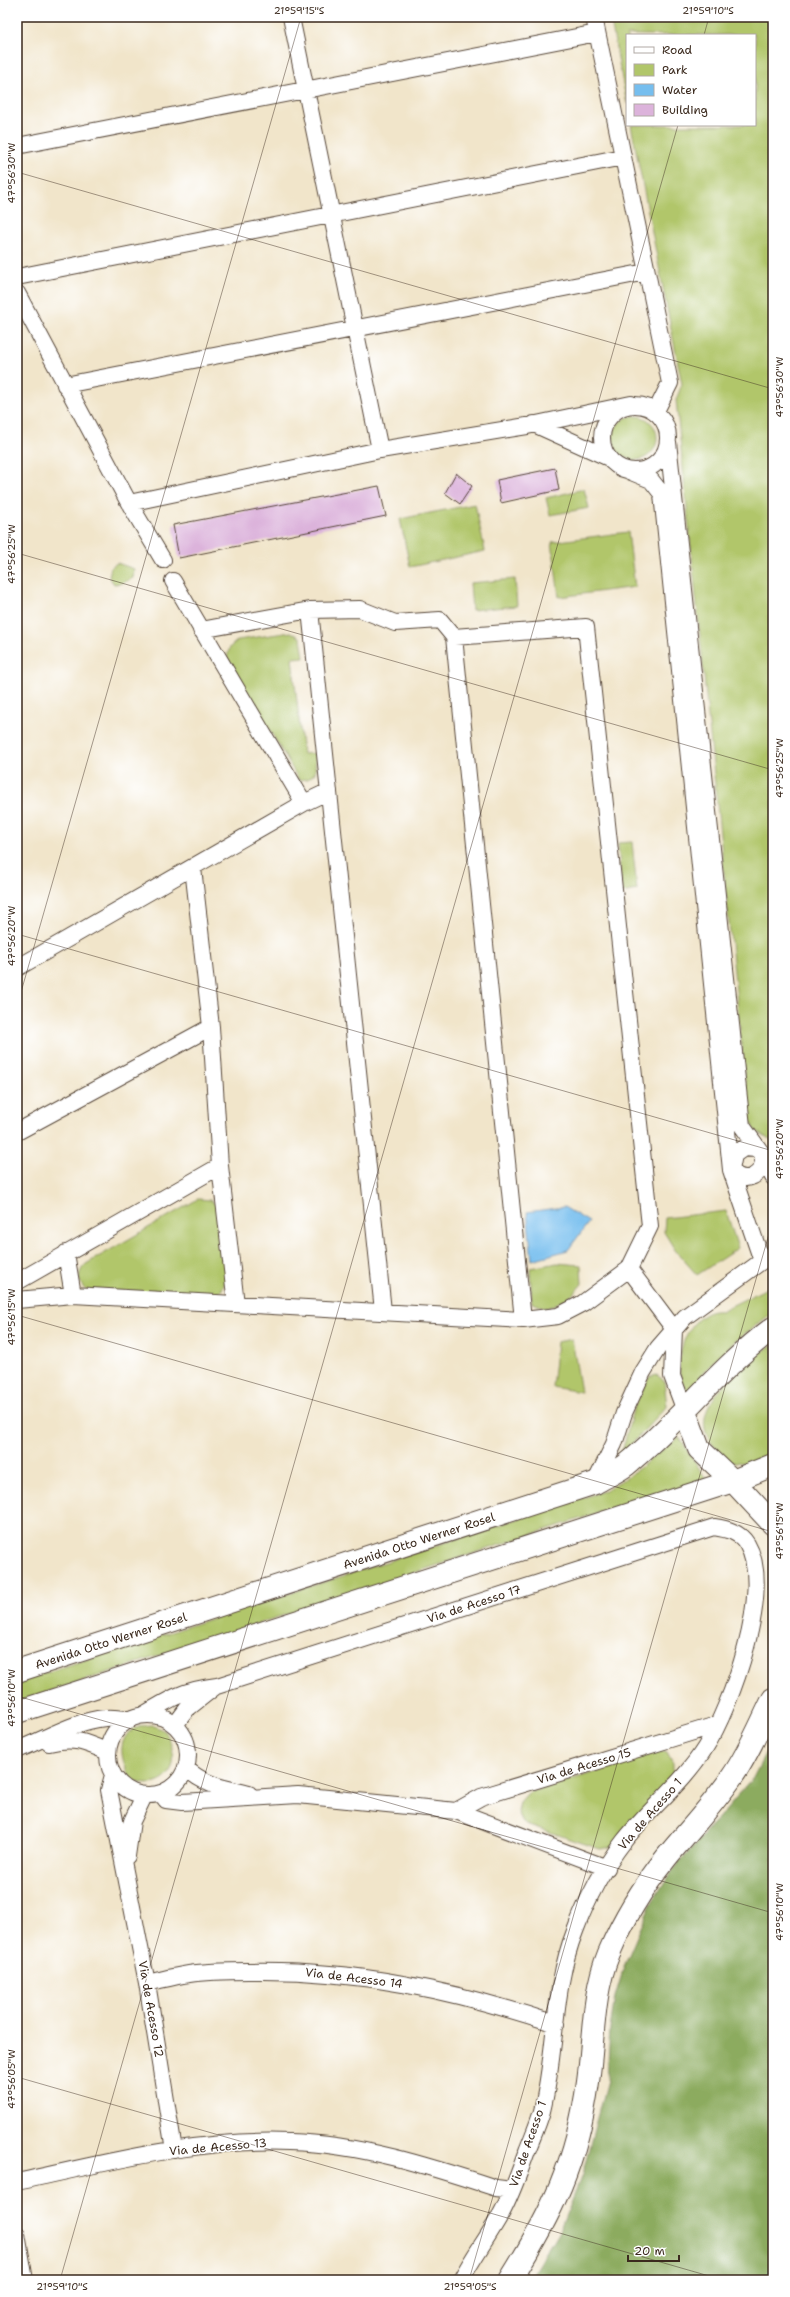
<svg xmlns="http://www.w3.org/2000/svg" width="790" height="2297" viewBox="0 0 790 2297" font-family="'Shantell Sans',sans-serif">
<rect width="100%" height="100%" fill="#fff"/>
<filter id="ink" filterUnits="userSpaceOnUse"><feTurbulence type="fractalNoise" baseFrequency=".025" numOctaves="2"/><feDisplacementMap in="SourceGraphic" scale="8" xChannelSelector="R" yChannelSelector="G"/><feConvolveMatrix kernelMatrix="1 2 1 2 8 2 1 2 1" color-interpolation-filters="sRGB"/></filter>
<filter id="wash" filterUnits="userSpaceOnUse"><feTurbulence type="fractalNoise" baseFrequency=".012" numOctaves="4" result="noise"/><feDisplacementMap in="SourceGraphic" scale="16" xChannelSelector="R" yChannelSelector="G"/><feGaussianBlur stdDeviation="0.9" result="paint"/><feColorMatrix in="noise" values="0 0 0 0 0 0 0 0 0 0 0 0 0 0 0 0 0 1.4 0 .05"/><feComposite in="paint" operator="in"/></filter>
<g filter="url(#wash)">
<rect width="100%" height="100%" fill="#f1e5ca"/>
<path fill="#b1c66a" stroke="#767844" d="M610 17H773V1142L756 1131 749 1119 676 400 682 384 631 125H755V35H627V104Z
M613 438a22 22 0 1 1 44 0a22 22 0 1 1-44 0Z
M584 489 589 508 550 515 546 498Z
M475 504 485 551 410 567 400 519Z
M628 532 635 587 559 597 552 542Z
M117 563 134 569 133 578 122 583 114 584 109 577 111 567Z
M515 579 517 606 472 610 470 583Z
M291 632 301 638 304 657 292 658 303 754 316 753 315 773 308 779 299 780 227 657 230 647 238 640Z
M632 842 637 890 622 893 618 843Z
M198 1199 210 1200 219 1207 227 1279 221 1291 209 1297 87 1291C77 1283 77 1272 86 1264Z
M726 1211 738 1248 697 1275 675 1250 664 1232 665 1218Z
M557 1263 581 1265 582 1284 570 1297 547 1308 532 1303 530 1268Z
M773 1285V1312C743 1336 708 1359 690 1393 665 1372 687 1307 721 1311Z
M572 1339 581 1392 552 1387 557 1342Z
M773 1344V1453C761 1460 749 1464 735 1462 730 1461 724 1455 720 1452 705 1439 700 1424 709 1406 723 1379 749 1362 773 1344Z
M657 1375 664 1381 667 1406 625 1451 622 1452 633 1410 649 1377Z
M679 1437 706 1479 704 1481 613 1508 17 1702V1682L604 1491 629 1476Z
M152 1725 165 1731C172 1743 177 1759 170 1772 163 1786 138 1789 129 1774 115 1749 121 1726 152 1725Z
M663 1751 667 1752 673 1763V1777L612 1847 600 1849 529 1825 523 1822 518 1812 520 1802 528 1793Z"/>
<path fill="#8cab5e" stroke="#646a3e" d="M773 1739V2280H529L561 2227 582 2175 607 2080 610 2029 615 1997 625 1964 651 1904 669 1875 753 1778Z"/>
<path fill="#76beee" stroke="#587486" d="M564 1207 589 1222 568 1250 532 1260 527 1212Z"/>
<g fill="none" stroke-linecap="round" stroke-linejoin="round">
<path stroke="#76beee" stroke-width="5" d="M770 2280 773 2265"/>
</g>
<g id="blocks">
<path fill="#dcb3db" d="M555 468 559 490 501 503 497 480Z
M456 473 472 486 460 504 445 493Z
M379 486 386 516 179 558 173 525Z"/>
</g>
</g>
<g filter="url(#ink)">
<use href="#blocks" fill-opacity="0" stroke="#564638" stroke-width="1"/>
<g fill="none" stroke-linecap="round" stroke-linejoin="round">
<defs>
<path id="street" d="M291 17 380 450
M594 17 670 383 656 411
M17 146 597 33
M17 277 623 157
M17 293 129 503 163 560
M65 385 646 272
M602 438a33 33 0 1 1 66 0a33 33 0 1 1-66 0Z
M534 424 609 458
M668 442 742 1126 763 1155 773 1177
M629 471 651 480 662 494 731 1170 762 1261
M129 503 380 450 527 426 631 404
M310 610 383 1311
M454 637 523 1320
M304 803 329 791
M193 868 211 1027 220 1166 236 1304
M17 968 304 803 173 581
M17 1132 211 1027
M744 1148 756 1149 763 1155C765 1176 744 1186 731 1170L734 1155Z
M66 1253 73 1295
M629 1269 674 1329 672 1376 685 1411
M17 1282 220 1166
M17 1300 73 1295 523 1320 558 1316 583 1303 629 1269 650 1226 586 627 454 637 440 620 395 623 360 609 310 610 201 630
M595 1483 614 1444 624 1413 643 1372 658 1348 685 1317 762 1261 773 1257
M108 1755a40 40 0 1 1 80 0a40 40 0 1 1-80 0Z
M143 1715C171 1698 184 1690 217 1686L714 1527C727 1529 740 1532 747 1544 774 1589 731 1707 705 1748 683 1783 649 1809 624 1841 603 1868 587 1899 575 1931 552 1989 557 2051 542 2111 538 2125 532 2138 527 2151 519 2173 512 2194 501 2214 488 2237 473 2257 461 2280
M175 1725 187 1709 216 1686
M49 1743C74 1737 85 1742 108 1752
M17 1750C46 1739 74 1721 105 1718 113 1717 122 1719 130 1719
M186 1768C205 1786 225 1788 249 1794
M113 1775 109 1790 147 1983 174 2150
M162 1794 166 1800 182 1802 298 1795 456 1811 607 1868
M456 1811 481 1797 716 1725
M127 1856 132 1821 144 1796
M147 1983C161 1980 175 1976 189 1974 209 1971 229 1971 249 1971 355 1969 456 1991 556 2024
M17 2182C106 2163 197 2138 289 2142 360 2144 429 2166 496 2188L512 2190
M17 2234 25 2280"/>
<path id="secondary" d="M685 1411 699 1449 733 1481 773 1524
M17 1671 595 1483C605 1477 617 1472 626 1465 679 1422 719 1368 773 1328
M17 1712 733 1481 773 1465
M510 2280C552 2213 577 2162 588 2082 594 2038 592 1994 609 1953 623 1920 643 1887 666 1858 688 1831 712 1806 732 1777 749 1753 760 1725 773 1699"/>
</defs>
<use href="#street" stroke="#564638" stroke-width="18"/>
<use href="#secondary" stroke="#564638" stroke-width="24"/>
<use href="#street" stroke="#fff" stroke-width="16"/>
<use href="#secondary" stroke="#fff" stroke-width="22"/>
</g>
</g>
<path fill="none" stroke="#3b2a1e" stroke-width="1" stroke-opacity="0.45" d="M704 35 709 17M17 172 773 389M17 553 773 770M17 934 773 1151M17 1006 301 17M17 1315 773 1532M17 1696 773 1913M17 2077 723 2280M60 2280 678 125M469 2280 773 1220"/>
<g text-anchor="middle" dominant-baseline="central" stroke-width="3" stroke-linejoin="round" paint-order="stroke">
<g font-size="12" fill="#3b2a1e" stroke="#fff">
<text transform="translate(419 1541) rotate(-18)">Avenida Otto Werner Rosel</text>
<text transform="translate(474 1604) rotate(-18)">Via de Acesso 17</text>
<text transform="translate(111 1641) rotate(-18)">Avenida Otto Werner Rosel</text>
<text transform="translate(584 1766) rotate(-17)">Via de Acesso 15</text>
<text transform="translate(650 1814) rotate(-49)">Via de Acesso 1</text>
<text transform="translate(354 1978) rotate(7)">Via de Acesso 14</text>
<text transform="translate(151 2009) rotate(80)">Via de Acesso 12</text>
<text transform="translate(528 2144) rotate(-71)">Via de Acesso 1</text>
<text transform="translate(218 2147) rotate(-5)">Via de Acesso 13</text>
</g>
</g>
<rect width="790" height="2297" fill="none" stroke="#fff" stroke-width="44"/>
<rect x="626" y="34" width="130" height="92" fill="#ffffff" stroke="#b1aaa5"/>
<rect x="634" y="47" width="20" height="6" fill="#ffffff" stroke="#b1aaa5"/>
<text x="662" y="54" font-size="12" fill="#3b2a1e">Road</text>
<rect x="634" y="64" width="20" height="12" fill="#b1c66a" stroke="#b1aaa5"/>
<text x="662" y="74" font-size="12" fill="#3b2a1e">Park</text>
<rect x="634" y="84" width="20" height="12" fill="#76beee" stroke="#b1aaa5"/>
<text x="662" y="94" font-size="12" fill="#3b2a1e">Water</text>
<rect x="634" y="104" width="20" height="12" fill="#dcb3db" stroke="#b1aaa5"/>
<text x="662" y="114" font-size="12" fill="#3b2a1e">Building</text>
<path d="M628 2255v6h51v-6" fill="none" stroke="#3b2a1e" stroke-width="2"/>
<text x="634" y="2255" font-size="12" fill="#3b2a1e" stroke="#ffffff" stroke-width="3" paint-order="stroke">20 m</text>
<rect x="22" y="22" width="746" height="2253" fill="none" stroke="#3b2a1e" stroke-width="1.5"/>
<g font-size="10" text-anchor="middle" fill="#3b2a1e">
<text x="299" y="14">21°59'15"S</text>
<text x="708" y="14">21°59'10"S</text>
<text transform="translate(11 173) rotate(-90)" y="4">47°56'30"W</text>
<text transform="translate(779 387) rotate(-90)" y="4">47°56'30"W</text>
<text transform="translate(11 554) rotate(-90)" y="4">47°56'25"W</text>
<text transform="translate(779 768) rotate(-90)" y="4">47°56'25"W</text>
<text transform="translate(11 936) rotate(-90)" y="4">47°56'20"W</text>
<text transform="translate(779 1149) rotate(-90)" y="4">47°56'20"W</text>
<text transform="translate(11 1317) rotate(-90)" y="4">47°56'15"W</text>
<text transform="translate(779 1531) rotate(-90)" y="4">47°56'15"W</text>
<text transform="translate(11 1698) rotate(-90)" y="4">47°56'10"W</text>
<text transform="translate(779 1912) rotate(-90)" y="4">47°56'10"W</text>
<text transform="translate(11 2079) rotate(-90)" y="4">47°56'05"W</text>
<text x="62" y="2290">21°59'10"S</text>
<text x="470" y="2290">21°59'05"S</text>
</g>
</svg>
